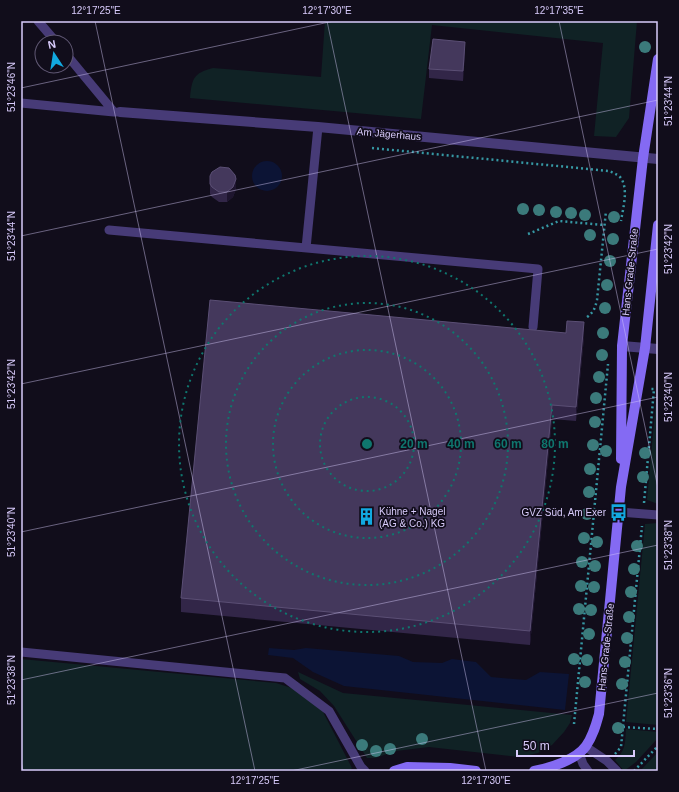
<svg xmlns="http://www.w3.org/2000/svg" width="679" height="792" viewBox="0 0 679 792" font-family="Arial,sans-serif">
<rect width="100%" height="100%" fill="#110d1b"/>
<path fill="#102225" d="M325 21H637L629 118 616 137 594 136 603 43 432 25 421 119 190 98C192 79 193 73 213 68L321 77Z
M658 386V504L647 500 657 389Z
M658 523V725L626 722 645 524Z
M21 659 276 683 301 691 321 708 352 768 349 771H21Z
M298 672 343 693 572 715 570 723 564 732 552 745 538 753 520 757 429 747 396 751 375 758H367L334 706 320 691 300 679Z
M626 729 658 732V738L636 762 624 771 615 760C626 750 625 743 626 729Z
M658 752V771H640Z"/>
<path fill="#0c1435" d="M252 176a15 15 0 1 1 30 0a15 15 0 1 1-30 0Z
M269 648 294 650 306 648 399 656 413 662 442 663 452 659 476 662 491 677 526 680 540 672 569 674 565 710 344 686 313 672 293 658 268 655Z"/>
<g fill="none" stroke-linecap="round" stroke-linejoin="round">
<path stroke="#3698a4" stroke-width="2.5" stroke-dasharray="2 3" stroke-linecap="butt" d="M372 148 609 171C612 172 615 174 618 175 630 185 623 208 621 221
M528 234 559 221 604 225
M587 317C594 312 595 308 597 300L606 211
M644 503 654 389H650
M574 724 608 364
M623 727 658 729
M615 754 621 747 642 526
M634 771 658 746"/>
<path stroke="#473b77" stroke-width="9" d="M38 21 56 42
M66 54 114 112H116
M21 103 114 112
M109 230 538 269 533 327
M306 248 318 127
M619 512 658 515
M21 652 285 678 329 711 361 767 365 771
M586 747 607 761 617 771
M579 753 583 764 588 771"/>
<path stroke="#473b77" stroke-width="10" d="M120 112 318 127 658 159
M622 346 658 349"/>
<path stroke="#846af3" stroke-width="10" d="M621 459 622 346 643 158 658 59
M394 771 407 767 450 768 476 771
M534 771C550 768 576 760 586 746 593 736 596 725 599 714L621 487 645 348 658 225"/>
</g>
<g fill="#3b7a7b">
<circle cx="645" cy="47" r="6"/>
<circle cx="523" cy="209" r="6"/>
<circle cx="539" cy="210" r="6"/>
<circle cx="556" cy="212" r="6"/>
<circle cx="571" cy="213" r="6"/>
<circle cx="585" cy="215" r="6"/>
<circle cx="614" cy="217" r="6"/>
<circle cx="590" cy="235" r="6"/>
<circle cx="613" cy="239" r="6"/>
<circle cx="610" cy="261" r="6"/>
<circle cx="607" cy="285" r="6"/>
<circle cx="605" cy="308" r="6"/>
<circle cx="603" cy="333" r="6"/>
<circle cx="602" cy="355" r="6"/>
<circle cx="599" cy="377" r="6"/>
<circle cx="596" cy="398" r="6"/>
<circle cx="595" cy="422" r="6"/>
<circle cx="593" cy="445" r="6"/>
<circle cx="606" cy="451" r="6"/>
<circle cx="645" cy="453" r="6"/>
<circle cx="590" cy="469" r="6"/>
<circle cx="643" cy="477" r="6"/>
<circle cx="589" cy="492" r="6"/>
<circle cx="587" cy="514" r="6"/>
<circle cx="584" cy="538" r="6"/>
<circle cx="597" cy="542" r="6"/>
<circle cx="637" cy="546" r="6"/>
<circle cx="582" cy="562" r="6"/>
<circle cx="595" cy="566" r="6"/>
<circle cx="634" cy="569" r="6"/>
<circle cx="581" cy="586" r="6"/>
<circle cx="594" cy="587" r="6"/>
<circle cx="631" cy="592" r="6"/>
<circle cx="579" cy="609" r="6"/>
<circle cx="591" cy="610" r="6"/>
<circle cx="629" cy="617" r="6"/>
<circle cx="589" cy="634" r="6"/>
<circle cx="627" cy="638" r="6"/>
<circle cx="574" cy="659" r="6"/>
<circle cx="587" cy="660" r="6"/>
<circle cx="625" cy="662" r="6"/>
<circle cx="585" cy="682" r="6"/>
<circle cx="622" cy="684" r="6"/>
<circle cx="618" cy="728" r="6"/>
<circle cx="422" cy="739" r="6"/>
<circle cx="362" cy="745" r="6"/>
<circle cx="390" cy="749" r="6"/>
<circle cx="376" cy="751" r="6"/>
</g>
<path fill="#322648" d="M465 52 463 81 429 78V69Z
M210 176 236 189 233 197 227 202H219L212 197 210 194Z
M584 337 576 421 552 419 530 645 181 612V598Z"/>
<path fill="#1e152e" d="M465 42V52L463 81V71Z
M236 179V189L233 197 227 202V192Z
M584 322V337L576 421V407Z
M552 405V419L530 645V631Z"/>
<path fill="#44385c" stroke="#5b4f75" d="M433 39 465 42 463 71 429 69Z
M220 167 229 168 235 175 236 179 233 187 227 192H219L212 187 210 184V176L212 172Z
M210 300 566 333 567 321 584 322 576 407 552 405 530 631 181 598Z"/>
<path fill="none" stroke="#d8cbfb" stroke-width="1" stroke-opacity="0.45" d="M95 21 255 771M327 21 486 771M559 21 658 488M21 88 334 21M21 236 658 100M21 384 658 249M21 532 658 397M21 680 658 545M21 761 23 771M291 771 658 693"/>
<g fill="none" stroke="#0f766e" stroke-width="2" stroke-dasharray="2 4">
<circle cx="367" cy="444" r="47"/>
<circle cx="367" cy="444" r="94"/>
<circle cx="367" cy="444" r="141"/>
<circle cx="367" cy="444" r="188"/>
</g>
<defs>
<symbol id="bus-bare" viewBox="-9 -9 18 18"><path d="M-5-6H5V4H4V6H2V4H-2V6H-4V4H-5ZM-3.5-4V0h7V-4ZM-3.5 1.2v1.5H-2V1.2ZM2 1.2v1.5H3.5V1.2Z" fill="#12a9e0" stroke="#110d1b" stroke-width="2.5" paint-order="stroke"/></symbol>
<symbol id="building-bare" viewBox="-9 -9 18 18"><path d="M-4-6H4V6H1V3H-1V6H-4ZM-2.5-4.3h1.7v1.8h-1.7ZM.8-4.3h1.7v1.8H.8ZM-2.5-1h1.7V.8h-1.7ZM.8-1h1.7V.8H.8Z" fill="#12a9e0" stroke="#110d1b" stroke-width="2.5" paint-order="stroke"/></symbol>
</defs>
<g fill-rule="evenodd">
<use href="#bus-bare" x="606" y="500" width="25" height="25"/>
<use href="#building-bare" x="354" y="504" width="25" height="25"/>
</g>
<g text-anchor="middle" dominant-baseline="central" stroke-width="3.5" stroke-linejoin="round" paint-order="stroke">
<g font-size="10" fill="#d8cbfb" stroke="#110d1b">
<text transform="translate(389 134) rotate(5)">Am Jägerhaus</text>
<text transform="translate(630 272) rotate(-84)">Hans-Grade-Straße</text>
<text transform="translate(606 647) rotate(-84)">Hans-Grade-Straße</text>
</g>
<g font-size="10" fill="#d8cbfb" stroke="#110d1b" text-anchor="start">
<text x="379" y="511">Kühne + Nagel<tspan x="379" dy="12">(AG &amp; Co.) KG</tspan></text>
<text x="606" y="512" text-anchor="end">GVZ Süd, Am Exer</text>
</g>
</g>
<circle cx="367" cy="444" r="6" fill="#0f766e" stroke="#110d1b" stroke-width="2"/>
<g font-size="12" text-anchor="middle" font-weight="bold" fill="#0f766e" stroke="#110d1b" stroke-width="3.5" stroke-linejoin="round" paint-order="stroke">
<text x="414" y="448">20 m</text>
<text x="461" y="448">40 m</text>
<text x="508" y="448">60 m</text>
<text x="555" y="448">80 m</text>
</g>
<rect width="679" height="792" fill="none" stroke="#110d1b" stroke-width="44"/>
<g transform="translate(54 54) rotate(348)"><circle r="19" fill="#110d1b" stroke="#615975"/>
<path d="M0-3L7 15L0 10L-7 15Z" fill="#12a9e0"/>
<text y="-6" font-size="11" font-weight="bold" text-anchor="middle" fill="#d8cbfb">N</text>
</g>
<path d="M517 750v6h117v-6" fill="none" stroke="#d8cbfb" stroke-width="2"/>
<text x="523" y="750" font-size="12" fill="#d8cbfb" stroke="#110d1b" stroke-width="3" paint-order="stroke">50 m</text>
<rect x="22" y="22" width="635" height="748" fill="none" stroke="#d8cbfb" stroke-width="1.5"/>
<g font-size="10" text-anchor="middle" fill="#d8cbfb">
<text x="96" y="14">12°17'25"E</text>
<text x="327" y="14">12°17'30"E</text>
<text x="559" y="14">12°17'35"E</text>
<text transform="translate(11 87) rotate(-90)" y="4">51°23'46"N</text>
<text transform="translate(668 101) rotate(-90)" y="4">51°23'44"N</text>
<text transform="translate(11 236) rotate(-90)" y="4">51°23'44"N</text>
<text transform="translate(668 249) rotate(-90)" y="4">51°23'42"N</text>
<text transform="translate(11 384) rotate(-90)" y="4">51°23'42"N</text>
<text transform="translate(668 397) rotate(-90)" y="4">51°23'40"N</text>
<text transform="translate(11 532) rotate(-90)" y="4">51°23'40"N</text>
<text transform="translate(668 545) rotate(-90)" y="4">51°23'38"N</text>
<text transform="translate(11 680) rotate(-90)" y="4">51°23'38"N</text>
<text transform="translate(668 693) rotate(-90)" y="4">51°23'36"N</text>
<text x="255" y="784">12°17'25"E</text>
<text x="486" y="784">12°17'30"E</text>
</g>
</svg>
